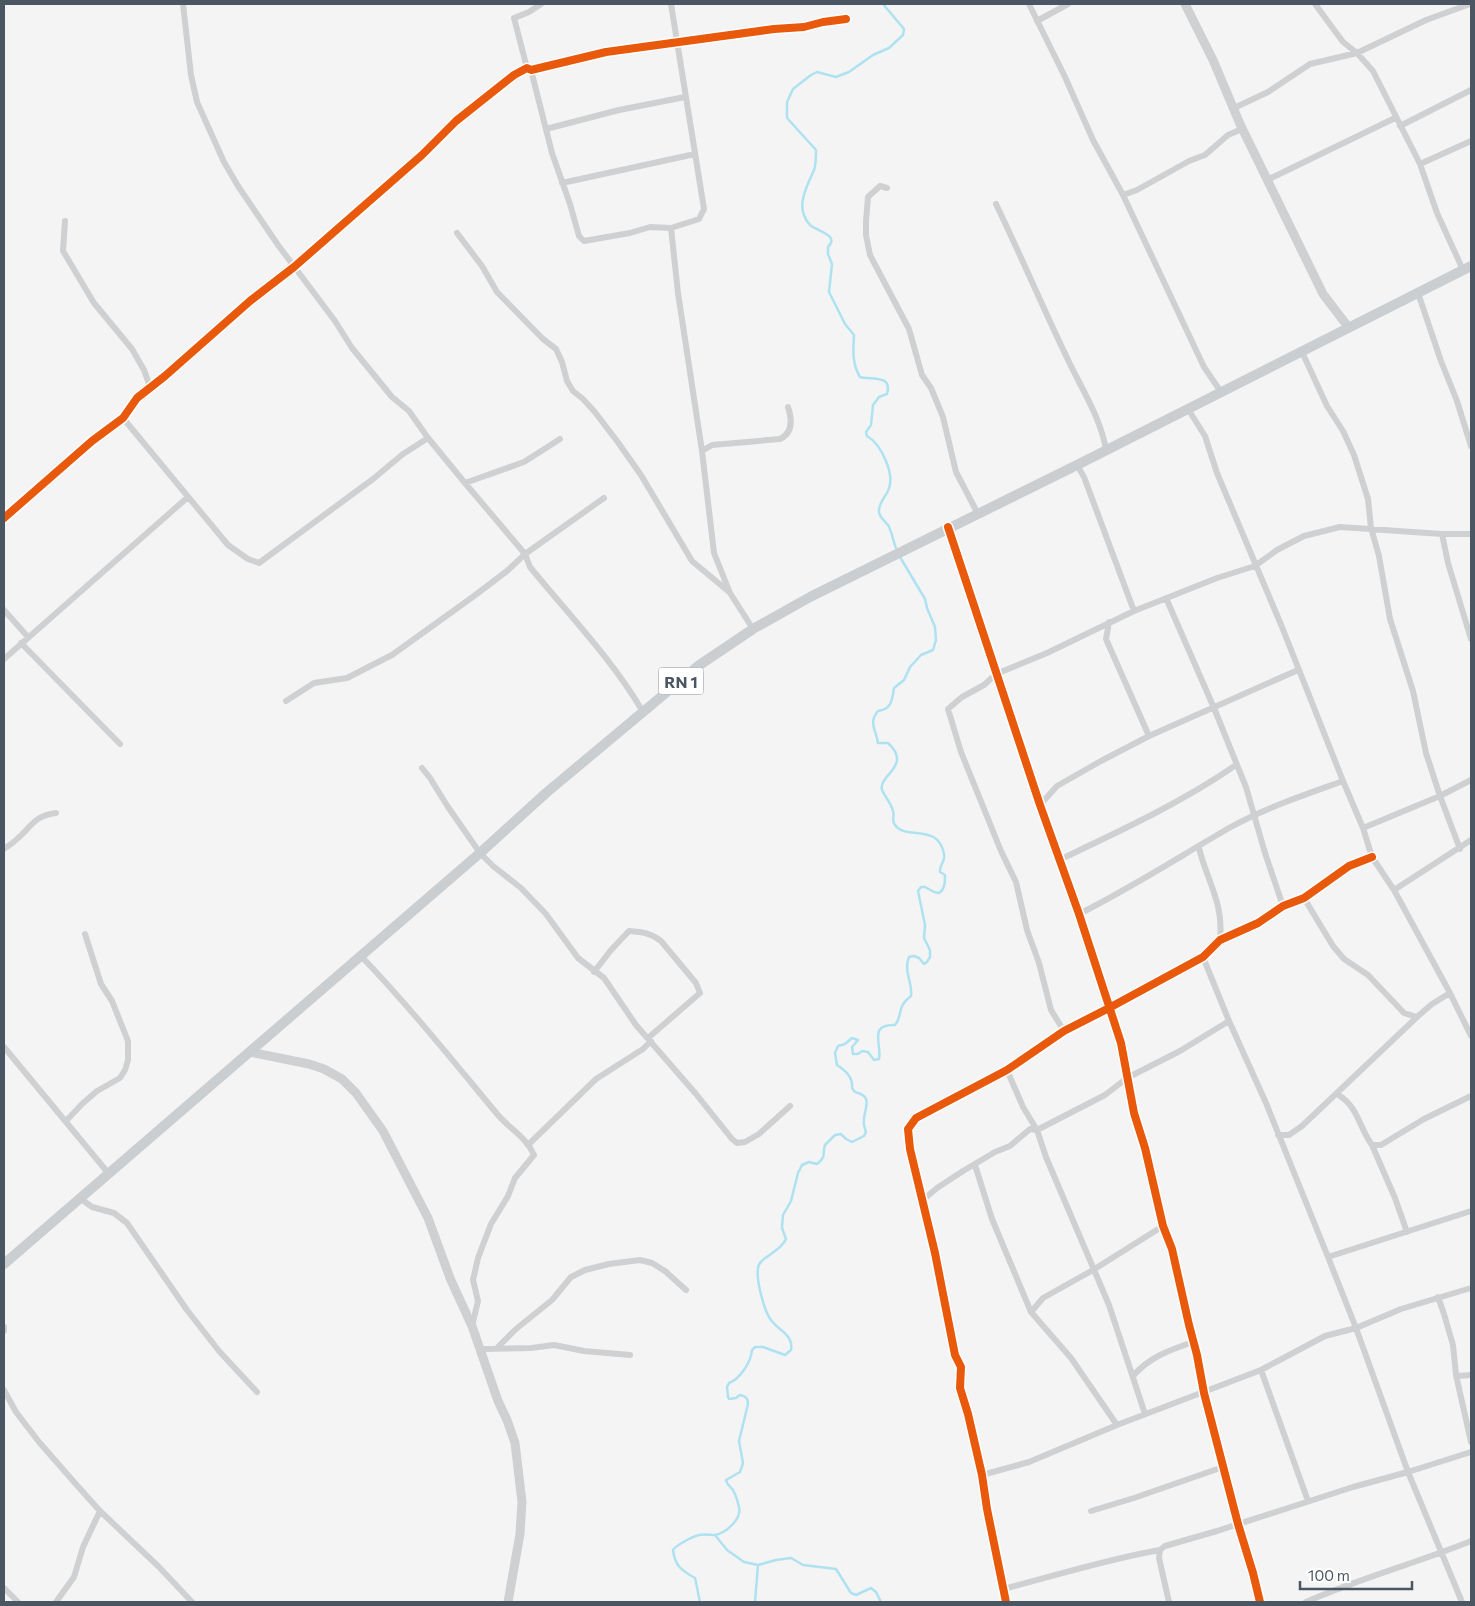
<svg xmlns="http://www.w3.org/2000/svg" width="1475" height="1606" viewBox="0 0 1475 1606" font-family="Commissioner,sans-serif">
<rect width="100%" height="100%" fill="#f4f4f4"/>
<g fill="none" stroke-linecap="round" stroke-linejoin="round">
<path stroke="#aee2f0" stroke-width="2.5" d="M883 4 904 29 903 35 889 48 873 55 849 72 836 77 817 72 811 75 793 89 787 102V118L816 150C816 157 816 164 814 170 809 182 798 201 804 215 805 218 808 223 810 225 817 231 840 235 828 247V254L832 264 829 292 845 324 854 335C853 350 852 364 860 377 870 380 893 374 887 394L879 397 873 405 871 425 866 432 867 436C881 444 896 475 888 491 885 497 878 504 879 512 880 518 885 521 888 525 892 532 893 541 896 548
M715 1535 727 1550 744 1562 758 1565 776 1560 791 1558 803 1565 836 1569 851 1593 856 1595 871 1588 876 1592 881 1602
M700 1602C698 1594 697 1586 695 1578 681 1570 675 1566 673 1550 676 1545 694 1536 699 1535 704 1534 710 1535 715 1535 726 1533 742 1519 739 1507 738 1503 736 1496 734 1492 732 1487 727 1486 726 1480L740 1472 743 1463 739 1441 748 1404C748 1398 746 1396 740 1395L736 1398 729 1399 728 1397 727 1387 729 1383C740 1379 751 1362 752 1350L755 1347H763L785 1355 791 1350C794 1335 779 1331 771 1320 764 1311 756 1280 758 1268 759 1257 780 1253 786 1239L782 1228 783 1215 791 1201 798 1173 802 1165 809 1162 817 1164C827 1156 822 1154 825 1145L835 1135 841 1134 846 1139 852 1142 864 1136 866 1132C865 1129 864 1126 864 1124 862 1110 876 1097 855 1092L852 1088C853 1077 846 1071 837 1065L835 1053 838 1046 845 1044 852 1038 858 1040 852 1047 853 1054H858L862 1051 868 1052 874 1060 879 1059C882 1044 868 1024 895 1025 903 1016 896 1007 911 996 913 982 903 972 909 957L914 956 919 958 924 964 927 962 930 957V950L924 938 925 925 918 891 921 887H925L934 892 939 893C945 889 945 882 945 875L940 872C939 865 946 861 944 854 938 822 906 841 895 825 891 821 895 816 893 811 891 803 885 797 882 790 878 775 913 766 888 743H878C876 729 868 723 878 711 892 709 892 700 894 688L904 680 910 667 921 655 933 650 936 640 935 627 927 608 925 599 900 557
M755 1602 758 1565"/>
<path stroke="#ced0d2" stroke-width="6" d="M183 4 191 75 197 102 224 162 238 186 278 245 335 321 352 348 392 397 409 411 428 438 465 483 525 554 530 567C569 615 612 659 643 712
M671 4 704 209 699 219 671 228 678 293 702 451 714 553 730 593 753 629
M1029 4 1065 77 1093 140 1123 195 1204 367 1221 392
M1315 4 1343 42 1357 53 1373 71 1420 164 1437 213 1463 270
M1037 21 1068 4
M527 68 514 18 529 12 541 4
M531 70 552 153 570 204 579 236 584 241 630 233 650 227 671 228
M1234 108 1268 92 1310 64 1357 53 1426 20 1470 4
M1400 126 1471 90
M546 129 619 110 685 97
M1420 164 1471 141
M1267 180 1395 118
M562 183 695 154
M887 188 880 186 868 197 866 221V235L870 255 909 329 922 375 931 388 943 417 956 472 978 514
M1123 195 1137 190 1189 161 1205 155 1228 135 1242 129
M996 204C1021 256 1044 310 1069 362 1083 391 1101 419 1106 450
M65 221 63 251 94 303 132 349 144 370 150 387
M457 233 482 266 497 292 543 339 556 349 562 362 567 381 573 391 583 399 594 411 617 441 641 475 692 561 728 591
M1418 293 1441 361 1457 401 1471 446
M1302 352 1327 406 1343 431 1354 455 1368 499 1371 528 1379 556 1390 619 1413 691 1426 753 1440 796 1460 849
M1188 409 1205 436 1217 473 1282 627 1343 781 1363 828 1372 857 1394 890 1450 993 1471 1036
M123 418 228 545 248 559 259 563 373 479 403 454 428 438
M702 451 712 445 780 439C793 433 792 419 788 407
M1077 465 1084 477 1134 611
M465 483 524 462 560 439
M4 518 92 441 123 418 137 398 165 376 250 301 294 267 422 155 456 121 514 75 527 68 531 70 606 52 774 29 804 27 823 22 846 19
M948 527 1040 805 1079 914 1121 1043 1134 1113 1145 1148 1163 1226 1172 1249 1189 1325 1197 1355 1204 1393 1238 1524 1253 1573 1260 1602
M1442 534 1448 563 1471 639
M1166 598 1214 708 1246 787 1265 853 1283 906
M4 610 28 637
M1109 622 1106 639 1149 736
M21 643 120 744
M4 659 188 497
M286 701 314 683 347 678 392 655 474 596 507 571 525 554 604 498
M422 768 430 778 448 807 480 853 493 866 521 888 546 914 578 958 604 978 636 1025 696 1094 732 1139 737 1143 745 1142 759 1134 790 1106
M1040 805 1057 786 1101 761 1149 736 1298 670
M1363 828 1440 796 1471 780
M1199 848C1207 881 1224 903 1220 940
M4 849C8 846 13 843 17 839 32 826 34 816 56 813
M1059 860C1120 831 1181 803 1236 765
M1394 890 1471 840
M1304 898 1333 946 1344 959 1368 975 1404 1013 1417 1017
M1079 914C1131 888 1179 857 1229 828 1265 808 1304 795 1343 781
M360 955C409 1006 453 1061 498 1115 511 1130 526 1137 534 1155L515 1178 508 1196 491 1224 478 1258 473 1280 478 1301 472 1326
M1203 957 1229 1021 1266 1103 1328 1257 1356 1328 1408 1472 1462 1602
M594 972 611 950 629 931C642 932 651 933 661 941L696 983 700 993 648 1038
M1064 1031 1051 1010 1039 963 1027 930 1016 882 1001 851 961 752 948 709 962 697 984 685 996 674 1047 653 1134 611 1217 578 1255 566 1277 550 1304 536 1340 527 1442 534H1471
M4 1047 109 1174
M1007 1070 1023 1107 1037 1130 1046 1157 1109 1305 1145 1414
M1337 1094C1359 1107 1358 1126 1372 1145H1381L1424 1119 1471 1096
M66 1121 82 1104 97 1091 120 1078 125 1070 128 1060V1041L112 1001 101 984 85 934
M1278 1135H1289L1302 1126 1417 1017 1432 1004 1450 993
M529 1144 596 1079 643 1049 651 1041
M1372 1145 1395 1198 1407 1232
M975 1165 992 1219 1031 1312 1071 1358 1117 1425
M81 1199 92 1207 114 1213 127 1223 187 1310 219 1351 257 1392
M923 1200 937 1188 963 1171 995 1152 1010 1146 1030 1129 1037 1130 1105 1095 1127 1078 1180 1051 1229 1021
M1328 1257 1471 1211
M1438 1297 1444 1314 1453 1345 1456 1375 1458 1376 1471 1375
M1031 1312 1043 1298 1093 1270 1163 1226
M4 1327V1331
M498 1347 516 1329 552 1300 571 1277 585 1270 609 1264 640 1260 652 1263 665 1271 686 1290
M481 1349 531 1348 554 1345 584 1351 630 1355
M1261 1370 1308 1501
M1456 1375 1471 1442
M1133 1376C1149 1357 1170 1350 1193 1342
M4 1390 16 1412 39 1442 74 1482 100 1511 159 1567 192 1602
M982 1475 1029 1462 1117 1425 1261 1370 1325 1336 1356 1328 1401 1309 1471 1288
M1091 1511 1134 1498 1223 1467
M4 1588 18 1602
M1003 1589C1055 1576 1107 1559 1160 1550
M56 1602 74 1577 83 1547 100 1511
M1006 1602 987 1509 982 1475 968 1414 960 1388 961 1367 955 1355 935 1253 910 1149 908 1129 916 1118 1007 1070 1064 1031 1109 1008 1203 957 1220 940 1258 923 1283 906 1304 898 1349 866 1372 857
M1169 1602 1159 1558 1160 1550 1165 1546 1217 1531 1353 1487 1408 1472 1471 1452
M1306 1602C1360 1578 1417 1563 1471 1541"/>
<path stroke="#ced0d2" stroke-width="9" d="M1185 4 1213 60 1240 124 1323 294 1349 328
M250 1052 309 1064 324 1069 342 1079 356 1093 383 1131 428 1218 450 1278 472 1326 498 1401 507 1420 515 1443 522 1502 520 1534 508 1602"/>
<path stroke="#caced1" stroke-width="10" d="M4 1264 480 853 546 793 698 666 753 629 810 597 1077 465 1471 266"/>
<defs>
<path id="cycleway" d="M4 518 92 441 123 418 137 398 165 376 250 301 294 267 422 155 456 121 514 75 527 68 531 70 606 52 774 29 804 27 823 22 846 19
M948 527 1040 805 1079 914 1121 1043 1134 1113 1145 1148 1163 1226 1172 1249 1189 1325 1197 1355 1204 1393 1238 1524 1253 1573 1260 1602
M1006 1602 987 1509 982 1475 968 1414 960 1388 961 1367 955 1355 935 1253 910 1149 908 1129 916 1118 1007 1070 1064 1031 1109 1008 1203 957 1220 940 1258 923 1283 906 1304 898 1349 866 1372 857"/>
</defs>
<use href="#cycleway" stroke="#fff" stroke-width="11"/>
<use href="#cycleway" stroke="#e8590c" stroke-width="8"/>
</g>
<g text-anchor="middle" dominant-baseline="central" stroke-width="5" stroke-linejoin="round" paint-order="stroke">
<rect fill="#fff" stroke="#808990" stroke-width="1" x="658.5" y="667.5" width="45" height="27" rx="4"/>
<g font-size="16" font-weight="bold" fill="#4a5661">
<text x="681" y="681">RN 1</text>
</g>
</g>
<rect width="1475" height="1606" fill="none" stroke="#4a5661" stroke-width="10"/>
<path d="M1300 1581v8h112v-8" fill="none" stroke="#4a5661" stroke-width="2.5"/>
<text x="1308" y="1581" font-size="15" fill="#4a5661" stroke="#ffffff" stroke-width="4" paint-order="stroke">100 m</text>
</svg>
